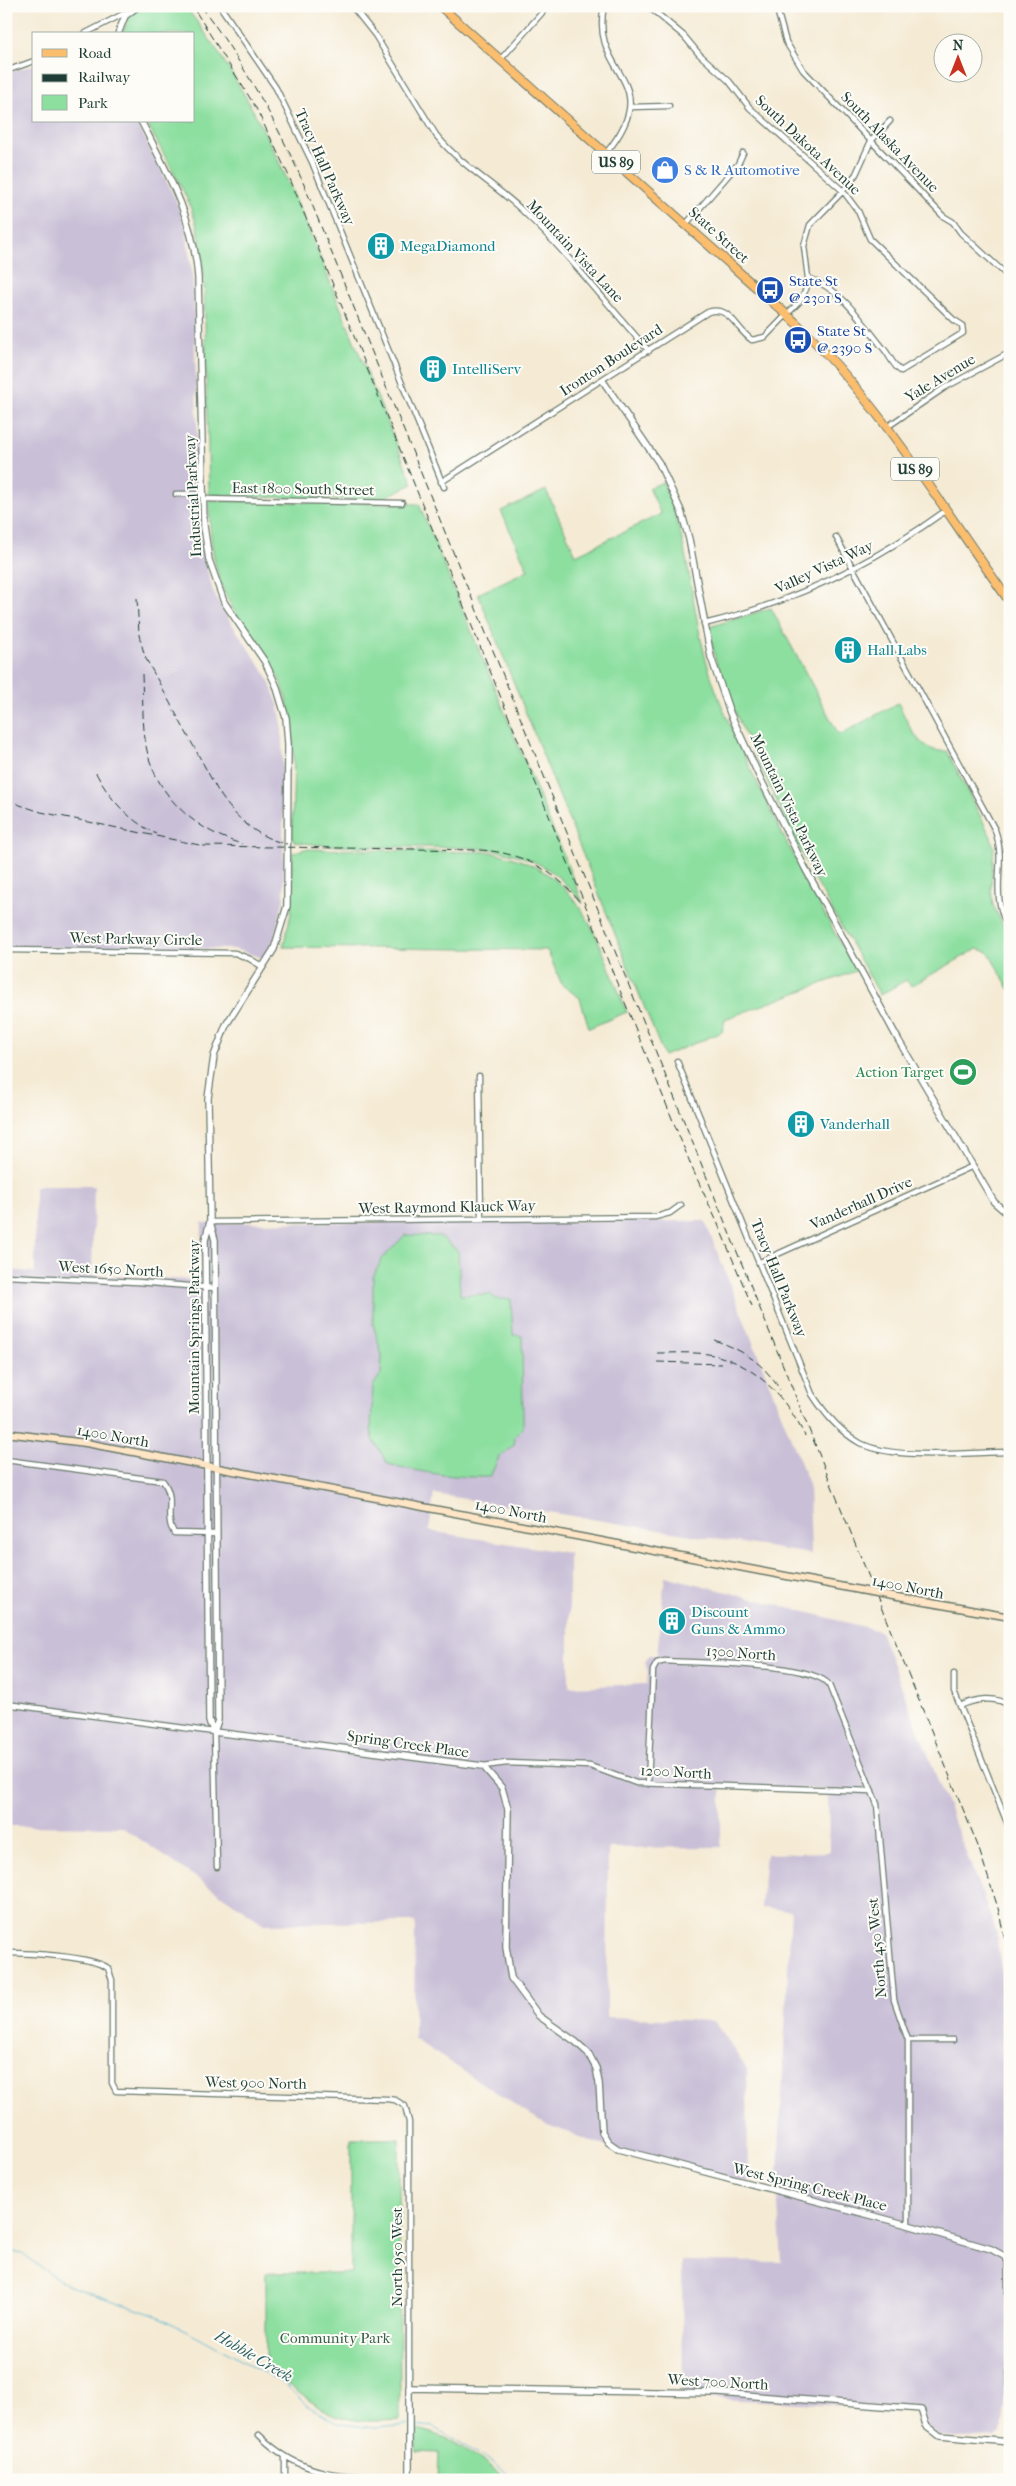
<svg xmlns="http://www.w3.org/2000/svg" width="1016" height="2486" viewBox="0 0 1016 2486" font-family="'IM FELL French Canon',serif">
<rect width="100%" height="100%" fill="#fdfcf7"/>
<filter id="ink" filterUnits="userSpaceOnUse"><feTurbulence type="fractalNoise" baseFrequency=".02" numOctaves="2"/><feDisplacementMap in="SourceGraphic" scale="10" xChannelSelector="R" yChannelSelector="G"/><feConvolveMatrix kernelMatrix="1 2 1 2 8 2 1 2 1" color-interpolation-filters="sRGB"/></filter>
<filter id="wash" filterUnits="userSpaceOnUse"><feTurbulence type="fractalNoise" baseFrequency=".0096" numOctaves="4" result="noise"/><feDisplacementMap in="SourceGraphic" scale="20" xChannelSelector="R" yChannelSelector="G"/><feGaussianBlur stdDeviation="1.12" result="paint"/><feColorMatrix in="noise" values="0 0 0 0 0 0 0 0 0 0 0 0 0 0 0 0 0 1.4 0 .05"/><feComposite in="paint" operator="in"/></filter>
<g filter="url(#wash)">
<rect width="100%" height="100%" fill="#f5ebd5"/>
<path fill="#c9bfd7" d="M34 65V121H136L176 200 186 229 193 279 200 524 204 558 213 591 222 609 267 676 278 704 282 723 284 898 274 939 263 958 234 949 6 947V73Z
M35 1186H94L92 1275 194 1280 201 1271 202 1223 705 1221 809 1484 811 1554 434 1494 429 1531 569 1553V1687L647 1684 648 1672 645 1662 650 1655H657L665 1576 880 1631 996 1930 1008 2030 1009 2370 1002 2432 996 2436 964 2438 940 2436 926 2425 921 2409 683 2397 682 2261 782 2262 777 2192 791 1910 761 1908 766 1854 829 1852 828 1789 721 1787V1847L608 1848 607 2017 714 2021 747 2069 748 2184 598 2144 545 2124 414 2039 415 1922 264 1924 122 1827 6 1826V1270L35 1272Z"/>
<path fill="#8ddfa0" stroke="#568e6a" d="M143 6H185C254 94 291 185 332 287 359 353 386 419 413 484L383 498 361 500 210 495 209 493 204 277C202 259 201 241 196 223 186 189 162 153 146 121H194V34H122L131 14Z
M663 482C691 543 690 612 711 676 721 708 737 739 751 770 783 838 819 905 856 971L725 1019 722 1032 664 1056 478 594 528 570 501 511 546 490 576 555 661 514 649 488Z
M209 501 419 504 583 903C571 890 559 875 544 867 507 845 466 848 425 847 381 847 338 848 295 842L292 838C292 791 299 738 284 691 272 655 243 631 227 598 212 567 210 535 209 501Z
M771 608 839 735 898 703C909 724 918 754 947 751L991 837 994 848 991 887 993 905 1010 939V990L988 952 977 949 911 986 906 980 880 995 810 871 741 726 715 658 709 627Z
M304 849 489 852C583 868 595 936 627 1012L589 1028 580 998 562 985 547 950 283 947 291 913 292 853Z
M405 1235 440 1236 458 1251 460 1295 491 1294 495 1299H511L513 1335 522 1336 523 1428 515 1436 514 1445 499 1457 490 1477C454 1478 423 1473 388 1464L374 1441 371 1430 373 1386 381 1374 382 1356 373 1324V1277L382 1259Z
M351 2139H399L400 2420C380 2421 355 2423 335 2415 309 2404 287 2383 266 2366V2273H351Z
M416 2429C447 2434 475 2455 500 2474L498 2480H438L439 2453 416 2452Z"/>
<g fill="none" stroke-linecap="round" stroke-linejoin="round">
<path stroke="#53b3d2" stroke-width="1" d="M6 2250 22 2254 67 2285 157 2316 199 2337 286 2385 306 2405 341 2424 375 2428 407 2425
M411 2425 434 2427 495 2464 515 2480"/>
</g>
</g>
<g filter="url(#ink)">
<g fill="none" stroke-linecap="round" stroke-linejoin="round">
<defs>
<path id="minor" d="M220 6 276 88 312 162 444 487
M352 6 375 35 436 135C462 167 498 186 527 215 571 256 608 306 649 351
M604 6C589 76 667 78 606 153
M648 6 684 36 699 54 729 81 750 108 843 191 858 211 870 239 954 320 962 325 963 333 901 371C893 366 890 356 884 349 863 324 842 288 808 278
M776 6 786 42 803 70 943 216 953 222 961 233 1010 278
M84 34 127 12
M500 60 548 6
M6 71 34 61
M630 107 669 106
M686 224 738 164 743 153
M887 427 944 388 1009 353
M441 482 708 312C731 305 736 330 752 340L765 337 800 301 806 289 808 278 804 246 810 225 843 191 856 174 871 141 890 121
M176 494H204
M204 499 402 503
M836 537 995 830C1008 866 987 891 1010 931
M704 624C792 603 872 564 945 511
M6 950 235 953 250 959 263 967
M677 1061 812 1394C825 1414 839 1431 860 1443 894 1461 970 1452 1010 1452
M479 1076 481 1219
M210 1222 655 1217 670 1213 681 1205
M760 1262 973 1166
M6 1276 137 1282 215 1288
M6 1460 163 1481C177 1500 163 1515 174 1533L217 1534
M954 1674V1691L1010 1830
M6 1704 214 1732 217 1867
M960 1706C975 1699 996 1695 1010 1706
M483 1766 507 1763 590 1766 636 1783 872 1791
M648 1784 653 1670 657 1663 665 1661C696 1663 813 1662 829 1685L877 1804 894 2000 908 2040V2225
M6 1953C28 1953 91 1956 108 1968L112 1980V2083L116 2091 387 2099 395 2100 405 2106 409 2122V2388
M908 2040H953
M259 2435C304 2480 348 2477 408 2476
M285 2457V2480"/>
<path id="tertiary" d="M118 34 125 16 138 6
M141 121C167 172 194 219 198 277L204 526 209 560 224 602 265 662 276 685 286 718 288 744 287 906 274 949 226 1025 214 1056 208 1098 210 1222 205 1240 209 1721 214 1732
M603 381 659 463 681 511 689 539 711 657 730 713 761 780 805 868 899 1041 994 1202 1010 1216
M210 1222 215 1240 218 1720 214 1732
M214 1732 483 1766 502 1788 508 1809 506 1947 511 1978 539 2016 576 2042 588 2053 596 2068 599 2083 602 2132 608 2142 618 2149 908 2225 991 2249 1004 2256 1008 2261 1010 2395
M409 2480V2388L719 2393 921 2409 926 2425 940 2436 1010 2442"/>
<path id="secondary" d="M6 1433 86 1443 860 1590
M897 1597 1010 1617"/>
<path id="primary" d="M440 6 795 322C880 403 942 507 1010 602"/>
</defs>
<use href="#minor" stroke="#6a7a6c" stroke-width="7"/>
<use href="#tertiary" stroke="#6a7a6c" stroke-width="8"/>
<use href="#secondary" stroke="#6a7a6c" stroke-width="9"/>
<use href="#primary" stroke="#6a7a6c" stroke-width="10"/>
<use href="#minor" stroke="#fff" stroke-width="4.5"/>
<use href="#tertiary" stroke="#fff" stroke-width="5.5"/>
<use href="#secondary" stroke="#fde5c5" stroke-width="6"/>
<use href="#primary" stroke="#fbbd6e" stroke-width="8"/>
<path stroke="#1f3d34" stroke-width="1" stroke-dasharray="8 4" stroke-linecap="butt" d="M201 6C243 63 277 122 305 187L978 1846 998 1908 1010 1963
M196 12 255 106 288 174 693 1170 718 1224 752 1306
M137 598 139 635 145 657 218 791C234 817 257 838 287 844
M142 674C143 697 142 722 146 746 155 795 195 831 242 844
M96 773C110 800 129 820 156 834
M6 797 20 805 41 812 204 846 480 850C521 852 557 871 581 904
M714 1340C743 1350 764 1363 780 1390
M657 1353C674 1353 691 1352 708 1354 753 1361 785 1396 805 1436
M657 1362 722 1364"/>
<defs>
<path id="secondary-bridge" d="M860 1590 897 1597"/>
</defs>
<use href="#secondary-bridge" stroke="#6a7a6c" stroke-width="9" stroke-linecap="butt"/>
<use href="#secondary-bridge" stroke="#fde5c5" stroke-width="6"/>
</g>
</g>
<defs>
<symbol id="shop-disc" viewBox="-11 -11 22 22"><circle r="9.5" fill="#3f7fe0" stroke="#fdfcf7"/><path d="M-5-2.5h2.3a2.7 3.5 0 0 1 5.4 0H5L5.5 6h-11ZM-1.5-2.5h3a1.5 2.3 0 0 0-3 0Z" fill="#fff"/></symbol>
<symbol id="building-disc" viewBox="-11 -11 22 22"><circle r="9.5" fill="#0f9aa8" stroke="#fdfcf7"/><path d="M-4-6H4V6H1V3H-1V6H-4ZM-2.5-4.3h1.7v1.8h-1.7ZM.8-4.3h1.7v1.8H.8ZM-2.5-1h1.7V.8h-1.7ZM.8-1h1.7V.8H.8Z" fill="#fff"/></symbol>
<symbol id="bus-disc" viewBox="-11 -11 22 22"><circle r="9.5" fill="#1a4fb4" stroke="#fdfcf7"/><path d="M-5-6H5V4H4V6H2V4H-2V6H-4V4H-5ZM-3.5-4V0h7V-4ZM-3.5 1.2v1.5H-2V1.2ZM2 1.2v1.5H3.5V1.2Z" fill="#fff"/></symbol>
<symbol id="stadium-disc" viewBox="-11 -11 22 22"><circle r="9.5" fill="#2e9e5b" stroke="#fdfcf7"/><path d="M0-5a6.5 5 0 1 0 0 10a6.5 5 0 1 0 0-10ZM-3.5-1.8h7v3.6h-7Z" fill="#fff"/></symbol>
</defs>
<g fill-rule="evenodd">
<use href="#shop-disc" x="649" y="154" width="32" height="32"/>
<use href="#building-disc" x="365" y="230" width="32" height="32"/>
<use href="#bus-disc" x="754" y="274" width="32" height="32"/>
<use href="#bus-disc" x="782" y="324" width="32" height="32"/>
<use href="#building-disc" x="417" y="353" width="32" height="32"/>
<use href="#building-disc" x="832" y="634" width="32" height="32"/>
<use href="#stadium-disc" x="947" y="1056" width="32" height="32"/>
<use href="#building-disc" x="785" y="1108" width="32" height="32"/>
<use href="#building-disc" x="656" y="1605" width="32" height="32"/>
</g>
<g text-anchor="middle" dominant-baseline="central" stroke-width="4" stroke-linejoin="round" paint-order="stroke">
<g fill="#fdfcf7" stroke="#62766e" stroke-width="1">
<rect x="592" y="150.5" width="48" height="23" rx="4"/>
<rect x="891" y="457.5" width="48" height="23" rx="4"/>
</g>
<g font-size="14" font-weight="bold" fill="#1f3d34">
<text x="616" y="162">US 89</text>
<text x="915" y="469">US 89</text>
</g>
<g font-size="15" fill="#1f3d34" stroke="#fdfcf7">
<text transform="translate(890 142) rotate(46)">South Alaska Avenue</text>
<text transform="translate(808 145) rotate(43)">South Dakota Avenue</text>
<text transform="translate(325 167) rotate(66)">Tracy Hall Parkway</text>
<text transform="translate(719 235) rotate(42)">State Street</text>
<text transform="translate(575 251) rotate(47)">Mountain Vista Lane</text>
<text transform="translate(611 360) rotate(-33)">Ironton Boulevard</text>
<text transform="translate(940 378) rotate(-31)">Yale Avenue</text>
<text transform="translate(303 489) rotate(1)">East 1800 South Street</text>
<text transform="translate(193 496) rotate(-93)">Industrial Parkway</text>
<text transform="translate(824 567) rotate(-25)">Valley Vista Way</text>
<text transform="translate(789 805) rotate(64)">Mountain Vista Parkway</text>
<text transform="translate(136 939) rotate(1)">West Parkway Circle</text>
<text transform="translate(861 1203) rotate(-24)">Vanderhall Drive</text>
<text transform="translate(447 1207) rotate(-1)">West Raymond Klauck Way</text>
<text transform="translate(111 1269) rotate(3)">West 1650 North</text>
<text transform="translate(779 1278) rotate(68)">Tracy Hall Parkway</text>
<text transform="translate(194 1327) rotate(-90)">Mountain Springs Parkway</text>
<text transform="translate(113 1436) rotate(10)">1400 North</text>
<text transform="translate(511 1511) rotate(11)">1400 North</text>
<text transform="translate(908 1587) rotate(11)">1400 North</text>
<text transform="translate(741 1653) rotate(4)">1300 North</text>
<text transform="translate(408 1744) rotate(8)">Spring Creek Place</text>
<text transform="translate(676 1772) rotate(3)">1200 North</text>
<text transform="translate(877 1948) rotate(-95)">North 450 West</text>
<text transform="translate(256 2083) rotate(1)">West 900 North</text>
<text transform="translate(810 2187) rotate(14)">West Spring Creek Place</text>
<text transform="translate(397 2257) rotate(-90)">North 950 West</text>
<text transform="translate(718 2382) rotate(3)">West 700 North</text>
</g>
<g font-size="15" fill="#366cbe" stroke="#fdfcf7" text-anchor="start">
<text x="684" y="170">S &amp; R Automotive</text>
</g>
<g font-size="15" fill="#0d838f" stroke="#fdfcf7" text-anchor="start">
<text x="400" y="246">MegaDiamond</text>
<text x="452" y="369">IntelliServ</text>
<text x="867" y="650">Hall Labs</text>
<text x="820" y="1124">Vanderhall</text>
<text x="691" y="1612">Discount<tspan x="691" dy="17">Guns &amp; Ammo</tspan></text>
</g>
<g font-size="15" fill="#164399" stroke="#fdfcf7" text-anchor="start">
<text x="789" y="281">State St<tspan x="789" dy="17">@ 2301 S</tspan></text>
<text x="817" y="331">State St<tspan x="817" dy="17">@ 2390 S</tspan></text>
</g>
<g font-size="15" fill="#27864d" stroke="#fdfcf7" text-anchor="end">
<text x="944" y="1072">Action Target</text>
</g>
<g font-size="15" fill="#355d4a" stroke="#fdfcf7">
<text x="335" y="2338">Community Park</text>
</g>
<g font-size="16" font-style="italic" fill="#2f6063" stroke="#fdfcf7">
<text transform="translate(254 2356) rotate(30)">Hobble Creek</text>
</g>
</g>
<rect width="1016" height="2486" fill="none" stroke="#fdfcf7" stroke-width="25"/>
<rect x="32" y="32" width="162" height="90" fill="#fdfcf7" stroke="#a4b0a9"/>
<rect x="42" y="49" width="25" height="8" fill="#fbbd6e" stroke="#a4b0a9"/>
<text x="78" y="58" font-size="15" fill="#1f3d34">Road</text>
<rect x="42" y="74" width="25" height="8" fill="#1f3d34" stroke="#a4b0a9"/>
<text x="78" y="82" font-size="15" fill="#1f3d34">Railway</text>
<rect x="42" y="95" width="25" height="15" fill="#8ddfa0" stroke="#a4b0a9"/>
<text x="78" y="108" font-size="15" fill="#1f3d34">Park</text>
<g transform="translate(958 58)"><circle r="24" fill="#fdfcf7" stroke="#a4b0a9"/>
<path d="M0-4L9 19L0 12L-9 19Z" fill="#c8321e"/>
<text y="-8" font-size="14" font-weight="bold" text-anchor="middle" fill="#1f3d34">N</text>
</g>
</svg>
